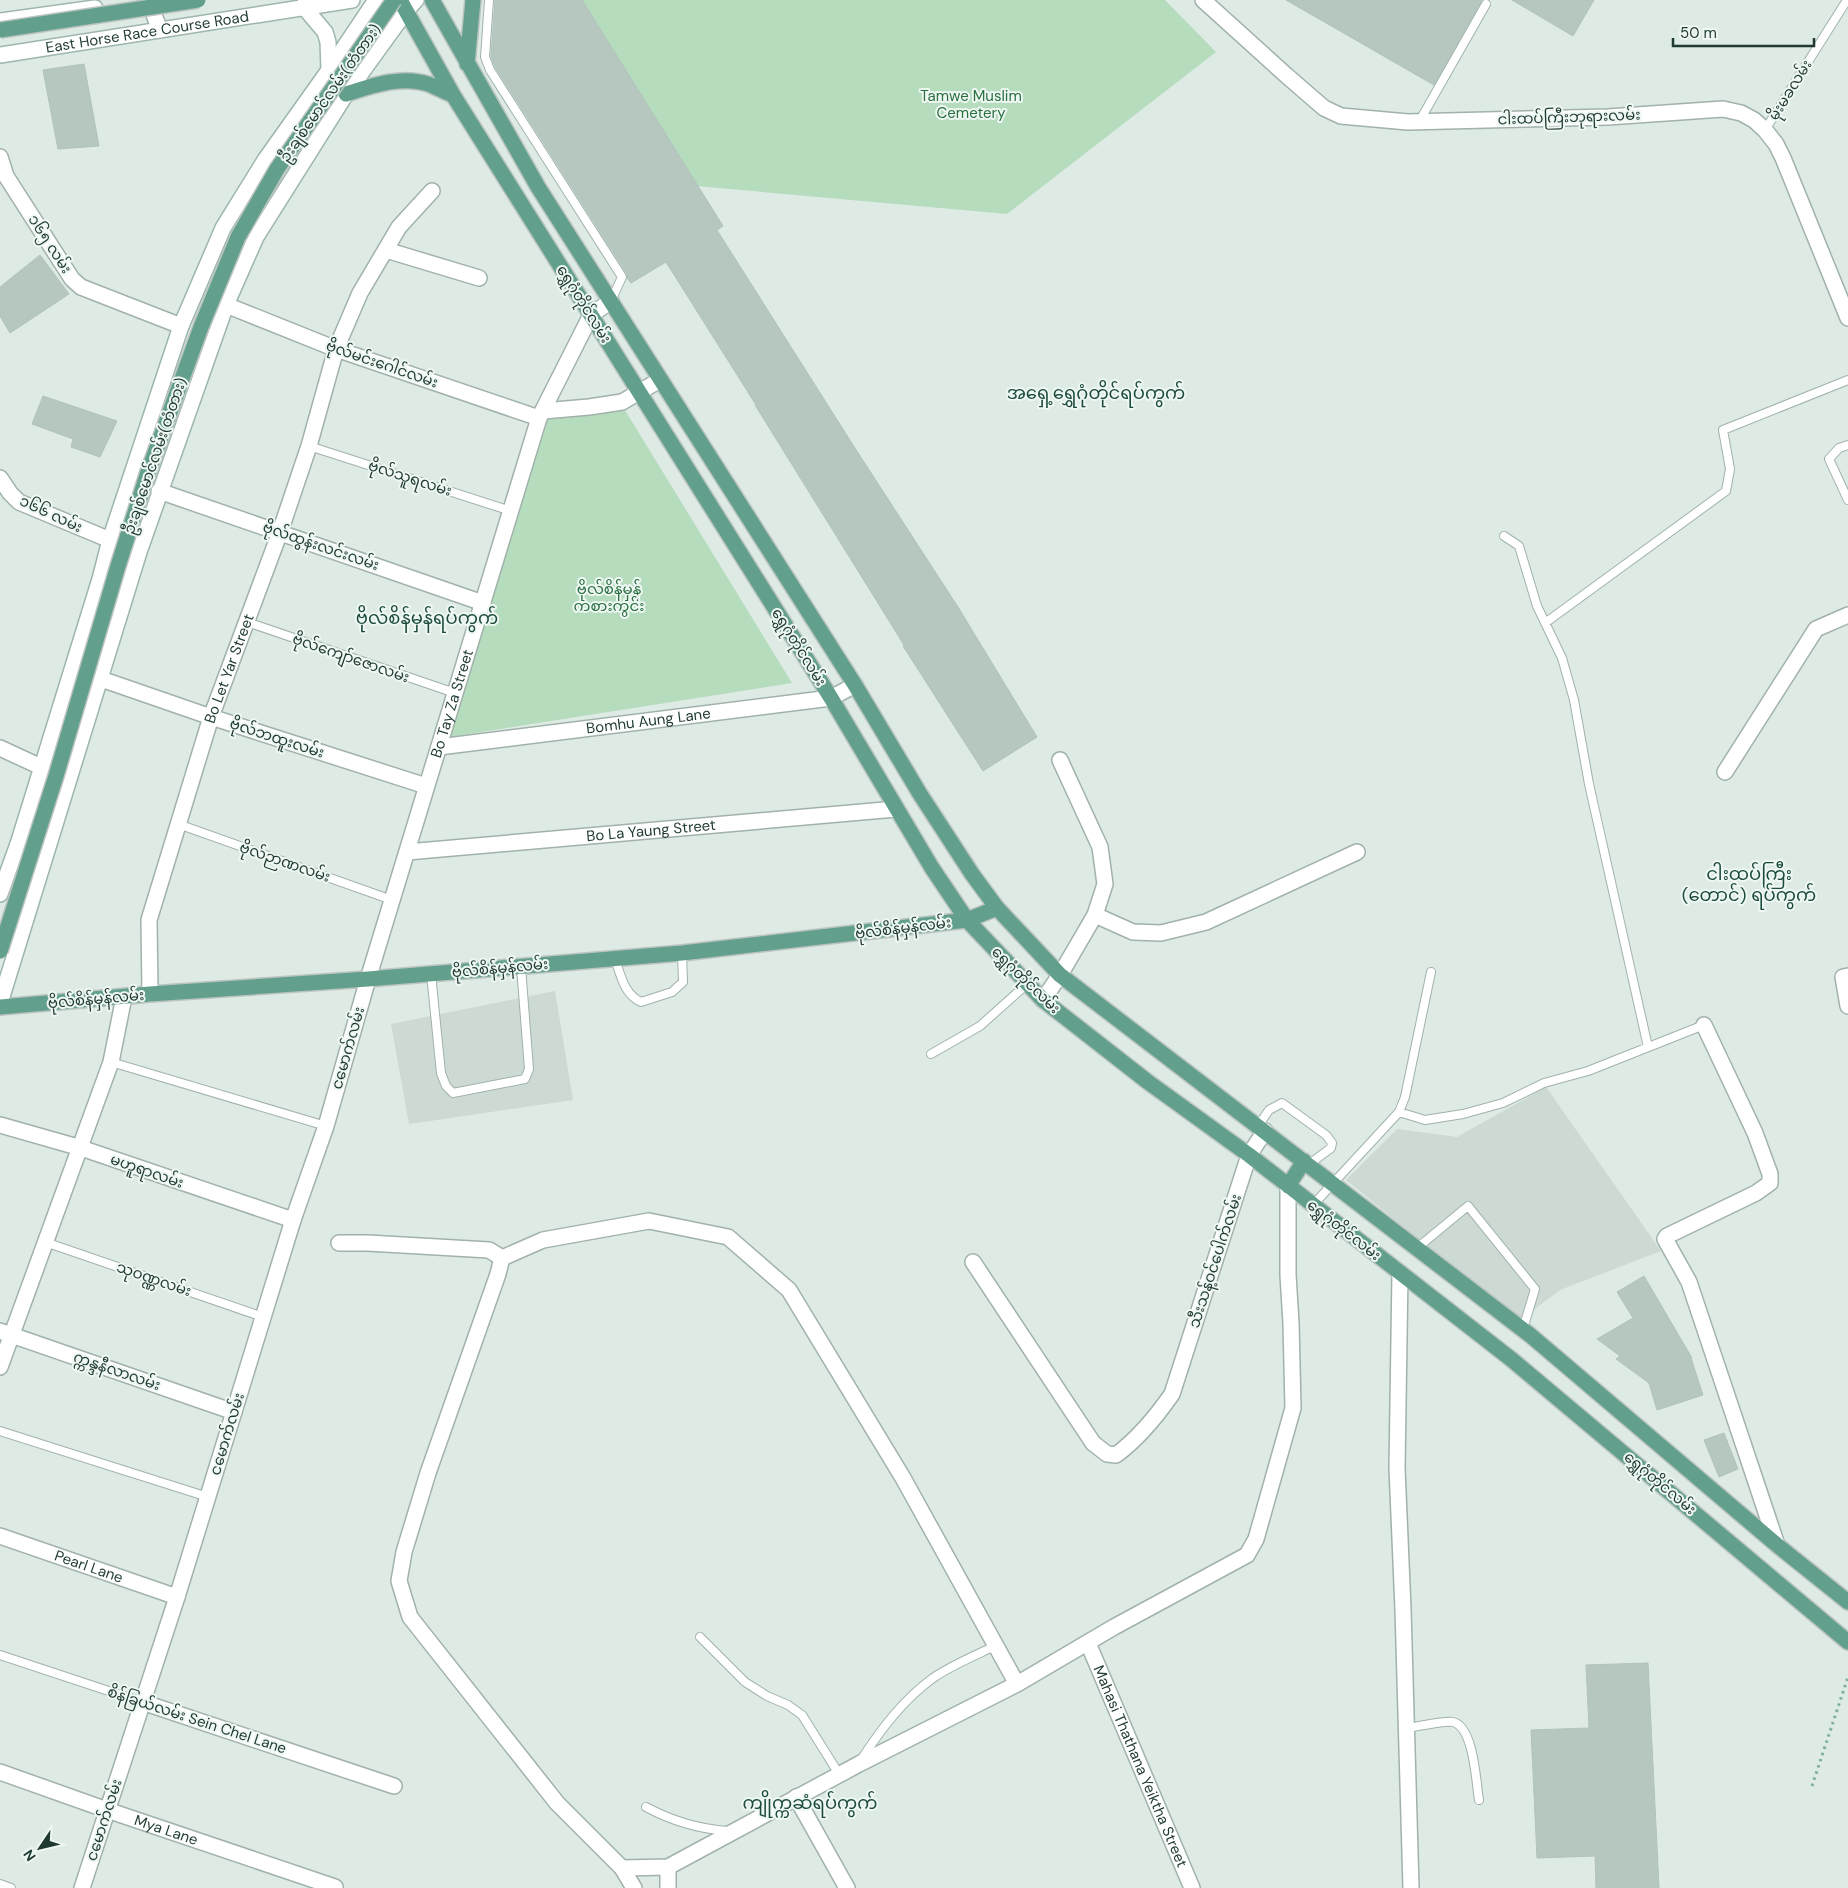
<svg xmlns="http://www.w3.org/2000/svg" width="1848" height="1888" viewBox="0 0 1848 1888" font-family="'DM Sans','Noto Sans Myanmar',sans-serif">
<rect width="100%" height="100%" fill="#deeae4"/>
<path fill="#ccdad3" d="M555 991 573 1100 409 1124 391 1024Z
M1546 1087 1661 1251 1560 1290 1519 1321 1346 1180 1397 1129 1457 1137Z"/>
<path fill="#b6dcbe" d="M581 0H1165L1216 52 1007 214 696 186Z
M623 407 792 683 449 737 547 417Z"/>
<path fill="#b6c7c0" stroke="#b1c3bb" d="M495 0H582L723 226 717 230 853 445 958 607 1037 737 983 771 903 646 904 645 755 405H756L666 262 631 283 627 278V274L495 67 491 56Z
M1286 0H1482L1434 85Z
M1512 0H1594L1573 36Z
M84 64 99 146 58 149 43 70Z
M40 255 69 294 10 333 0 316V287Z
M43 396 117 421 100 457 71 447 73 439 32 424Z
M1644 1276 1692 1358H1691L1703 1395 1657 1410 1649 1383 1616 1359 1620 1356 1597 1339 1633 1318 1617 1292Z
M1724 1433 1738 1469 1719 1477 1704 1440Z
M1648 1663 1659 1888H1596L1595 1856 1537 1858 1531 1730 1589 1728 1586 1665Z"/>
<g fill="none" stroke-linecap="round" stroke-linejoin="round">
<defs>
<path id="lane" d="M489 0 485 57 490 70 622 277 611 301
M1419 122 1486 4
M1765 130 1847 0
M1848 445 1839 448 1829 459 1848 500
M309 446 511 511
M1504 536 1519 546 1537 606 1562 658 1574 700 1589 784 1648 1047
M247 622 455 693
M1545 623 1726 491 1730 469 1723 430 1848 380
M178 824 392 900
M615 959C621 976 624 994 641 1002L672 992 683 982 682 953
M431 974 441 1073 446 1086 453 1093 525 1079 529 1069 521 967
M931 1054 980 1026 1027 984
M111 1062 326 1126
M1399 1112 1425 1120 1463 1114 1503 1103 1544 1083 1588 1071 1704 1025
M1258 1126 1269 1110 1282 1103 1326 1135 1332 1143 1331 1148 1308 1165
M1313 1205 1399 1112 1405 1097 1431 972
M45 1242 263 1317
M1417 1248 1468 1206 1535 1289 1523 1329
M0 1431 208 1497
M700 1637 745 1682 767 1696 788 1705 802 1715 839 1774
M0 1655 142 1702
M1406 1728C1416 1727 1445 1720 1453 1722 1474 1727 1476 1782 1479 1800
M861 1760C881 1729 903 1700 933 1678 952 1665 974 1656 995 1646
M646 1807C672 1821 699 1829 728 1831
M0 1884 11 1888"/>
<g id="street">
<path d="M148 0 160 30"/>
<path d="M1203 0 1287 76 1324 108 1341 116 1408 122 1608 117 1723 109 1741 113 1754 120 1765 130 1776 144 1783 158 1848 318"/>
<path d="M0 157 6 176 72 279 81 287 181 326"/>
<path d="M386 250 479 278"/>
<path d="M226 305 336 349 539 418"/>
<path d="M543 411 589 407 622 402 660 380"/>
<path d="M0 478 10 493 19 502 110 540"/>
<path d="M159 491 483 603"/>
<path d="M101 679 211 717 426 786"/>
<path id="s1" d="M439 747 831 698 855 685"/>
<path d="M0 748 41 767"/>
<path d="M1725 772 1816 629 1848 615"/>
<path id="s2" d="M407 852 896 809"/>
<path d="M1095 915 1133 932 1161 933 1206 922 1357 852"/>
<path d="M1848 976 1843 977 1848 1006"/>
<path id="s3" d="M150 994 149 920 211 717 280 532 309 446 336 349 360 293 399 227 432 191"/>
<path d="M1043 1000 1060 975 1095 915 1105 884 1100 847 1060 760"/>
<path d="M1704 1025 1755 1133 1770 1174V1183L1756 1193 1667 1236 1665 1239 1689 1282 1777 1545"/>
<path d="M0 1125 81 1148 293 1220"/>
<path d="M339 1243H368L489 1250 502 1258 543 1240 649 1221 728 1237 789 1290 903 1478 1017 1684"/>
<path d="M502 1258 498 1274 428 1473 404 1552 399 1581 410 1617 557 1803 622 1868 634 1888"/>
<path d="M973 1262 1093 1443 1107 1454 1116 1455C1139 1438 1156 1417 1172 1394L1249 1155 1265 1131"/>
<path d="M1400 1273 1397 1468 1403 1609 1411 1888"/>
<path d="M0 1331 234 1412"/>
<path d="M0 1367 111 1062 124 997"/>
<path id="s4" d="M0 1536 177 1597"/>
<path id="s5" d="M1088 1643 1192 1888"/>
<path d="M142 1702 394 1786"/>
<path id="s6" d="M0 1772 107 1810 335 1887"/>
<path d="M796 1797 847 1888"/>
<path d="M622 1868 668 1867 859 1764 1017 1684 1114 1627 1247 1555 1256 1539 1293 1408 1291 1323 1288 1275V1186"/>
<path id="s7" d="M82 1888 177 1597 293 1220 326 1126 368 979 539 418 591 315 611 301"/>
<path d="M668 1888V1867"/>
</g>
<g id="secondary">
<path d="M303 6 325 32 328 42 329 70"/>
<path d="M0 21 95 8"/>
<path id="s8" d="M0 55 352 0"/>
<path d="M0 894 19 841 100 579 110 540 181 326 223 228 265 160 329 70 376 0"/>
<path d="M0 1003 139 552 226 305 256 237 346 94 406 11 416 0"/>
</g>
<path id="primary" d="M400 0 453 95 831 698 932 868 967 920 1043 1000 1148 1082 1249 1155 1511 1359 1848 1642
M432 0 538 187 855 685 920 794 972 874 997 908 1060 975 1530 1335 1777 1545 1848 1602
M467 64 473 0
M346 94C371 86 401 75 428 84 436 87 445 92 453 95
M0 1007 150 994 368 979 682 953 967 920 997 908
M1288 1186 1304 1161"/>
</defs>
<use href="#lane" stroke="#a1b2ab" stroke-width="10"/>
<use href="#street" stroke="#a1b2ab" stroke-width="18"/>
<use href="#secondary" stroke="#9db6ab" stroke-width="18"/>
<use href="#primary" stroke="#bcc4c1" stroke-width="18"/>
<path stroke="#7eae9c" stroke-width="3" stroke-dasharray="2.5 4" stroke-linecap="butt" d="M1812 1786 1848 1677"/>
<use href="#lane" stroke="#fff" stroke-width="8"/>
<use href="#street" stroke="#fff" stroke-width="15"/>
<use href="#secondary" stroke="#fff" stroke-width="15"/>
<use href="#primary" stroke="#62a08d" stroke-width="15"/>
<defs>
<path id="primary-bridge" d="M0 30 198 0
M0 951 56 776 118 566 148 472 201 327 238 237 277 169 394 0"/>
</defs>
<use href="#primary-bridge" stroke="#bcc4c1" stroke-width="18" stroke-linecap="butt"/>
<use href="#primary-bridge" stroke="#62a08d" stroke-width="15"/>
</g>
<g text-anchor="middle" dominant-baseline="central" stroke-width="4" stroke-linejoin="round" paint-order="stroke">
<g font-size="15" fill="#1f3a31" stroke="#eef7f2">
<text stroke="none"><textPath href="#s8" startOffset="149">East Horse Race Course Road</textPath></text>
<text transform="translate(1790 90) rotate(-58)">မိုးမခလမ်း</text>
<text transform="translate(330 93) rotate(-55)">ဦးချစ်မောင်လမ်း(တံတား)</text>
<text transform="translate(1569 117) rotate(-2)">ငါးထပ်ကြီးဘုရားလမ်း</text>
<text transform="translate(50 244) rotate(57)">၁၆၅ လမ်း</text>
<text transform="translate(584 304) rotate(58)">ရွှေဂုံတိုင်လမ်း</text>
<text transform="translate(382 364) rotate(19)">ဗိုလ်မင်းဂေါင်လမ်း</text>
<text transform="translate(155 456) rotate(-71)">ဦးချစ်မောင်လမ်း(တံတား)</text>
<text transform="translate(410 478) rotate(18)">ဗိုလ်သူရလမ်း</text>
<text transform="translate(51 514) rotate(25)">၁၆၆ လမ်း</text>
<text transform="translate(321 546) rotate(19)">ဗိုလ်ထွန်းလင်းလမ်း</text>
<text transform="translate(799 647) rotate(58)">ရွှေဂုံတိုင်လမ်း</text>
<text transform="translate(351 658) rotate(19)">ဗိုလ်ကျော်ဇောလမ်း</text>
<text stroke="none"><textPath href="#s3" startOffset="338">Bo Let Yar Street</textPath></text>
<text stroke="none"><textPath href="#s7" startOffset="1241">Bo Tay Za Street</textPath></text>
<text stroke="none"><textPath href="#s1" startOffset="211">Bomhu Aung Lane</textPath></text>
<text transform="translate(277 738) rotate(18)">ဗိုလ်ဘထူးလမ်း</text>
<text stroke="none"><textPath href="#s2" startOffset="245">Bo La Yaung Street</textPath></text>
<text transform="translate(285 862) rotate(19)">ဗိုလ်ဉာဏလမ်း</text>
<text transform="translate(903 928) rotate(-7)">ဗိုလ်စိန်မှန်လမ်း</text>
<text transform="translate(500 968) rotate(-5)">ဗိုလ်စိန်မှန်လမ်း</text>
<text transform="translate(1026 980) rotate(44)">ရွှေဂုံတိုင်လမ်း</text>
<text transform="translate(96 999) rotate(-5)">ဗိုလ်စိန်မှန်လမ်း</text>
<text transform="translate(348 1048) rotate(-74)">ငမောက်လမ်း</text>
<text transform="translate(147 1171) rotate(19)">မဟူရာလမ်း</text>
<text transform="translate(1344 1230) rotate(38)">ရွှေဂုံတိုင်လမ်း</text>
<text transform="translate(1215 1261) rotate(-72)">သီးသန့်ဝင်ပေါက်လမ်း</text>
<text transform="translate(154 1279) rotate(19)">သုဝဏ္ဏလမ်း</text>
<text transform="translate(117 1371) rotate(19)">က္ကန္ဒနီလာလမ်း</text>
<text transform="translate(227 1434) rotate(-73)">ငမောက်လမ်း</text>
<text transform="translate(1660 1483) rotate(40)">ရွှေဂုံတိုင်လမ်း</text>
<text stroke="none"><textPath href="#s4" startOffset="94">Pearl Lane</textPath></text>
<text transform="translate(197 1720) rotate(18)">စိန်ခြယ်လမ်း Sein Chel Lane</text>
<text stroke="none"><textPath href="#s5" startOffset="134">Mahasi Thathana Yeiktha Street</textPath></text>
<text transform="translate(104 1820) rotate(-72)">ငမောက်လမ်း</text>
<text stroke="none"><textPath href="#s6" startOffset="176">Mya Lane</textPath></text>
</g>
<g font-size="15" fill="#2a7041" stroke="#eef7f2">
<text x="971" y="96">Tamwe Muslim<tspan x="971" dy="17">Cemetery</tspan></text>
<text x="609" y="589">ဗိုလ်စိန်မှန်<tspan x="609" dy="17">ကစားကွင်း</tspan></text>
</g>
<g font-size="18" fill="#1c4b3d" stroke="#eef7f2">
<text x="1096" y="393">အရှေ့ရွှေဂုံတိုင်ရပ်ကွက်</text>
<text x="427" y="618">ဗိုလ်စိန်မှန်ရပ်ကွက်</text>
<text x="1749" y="874">ငါးထပ်ကြီး<tspan x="1749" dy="21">(တောင်) ရပ်ကွက်</tspan></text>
<text x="810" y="1803">ကျိုက္ကဆံရပ်ကွက်</text>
</g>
</g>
<g transform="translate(40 1848) rotate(235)" stroke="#eef7f2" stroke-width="4" paint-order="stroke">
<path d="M0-4L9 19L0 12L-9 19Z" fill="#1f3a31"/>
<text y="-8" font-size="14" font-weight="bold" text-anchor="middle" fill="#1f3a31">N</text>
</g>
<path d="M1673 38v8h141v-8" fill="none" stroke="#1f3a31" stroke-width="2.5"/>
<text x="1680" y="38" font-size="15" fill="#1f3a31" stroke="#eef7f2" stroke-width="4" paint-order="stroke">50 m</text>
</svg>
